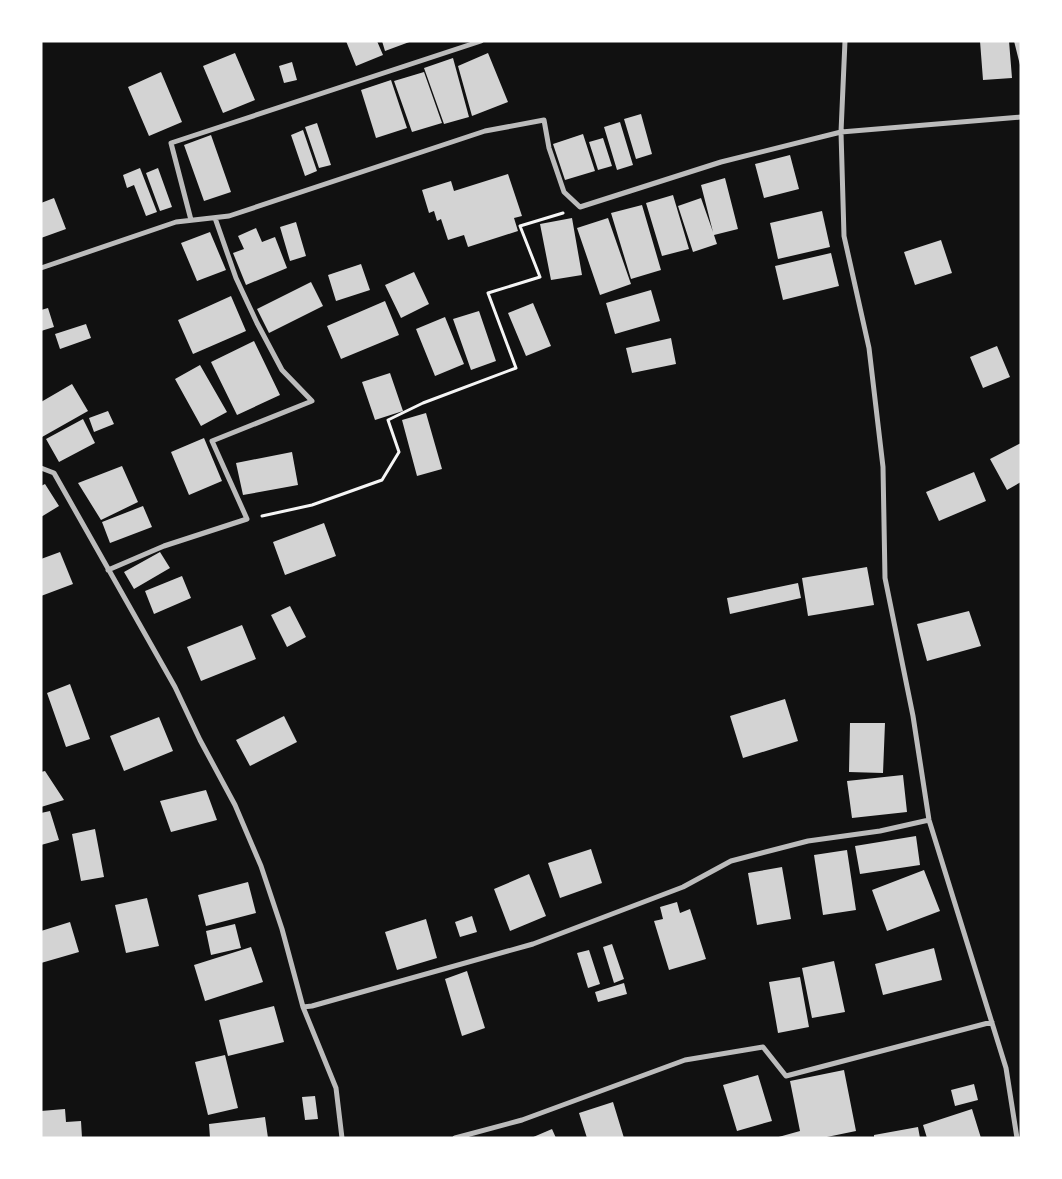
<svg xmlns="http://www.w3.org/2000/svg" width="1062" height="1179" viewBox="0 0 1062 1179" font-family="Overpass,sans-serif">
<rect width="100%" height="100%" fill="#111"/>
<path fill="#d3d3d3" d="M346 41H377L383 55 356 66Z
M382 41H412L385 51Z
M980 41H1009L1012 78 983 80Z
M1014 41H1021V65H1020Z
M235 53 255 100 223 113 203 66Z
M488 53 508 102 472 116 458 66Z
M453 58 469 117 444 124 424 68Z
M292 62 297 80 284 83 279 66Z
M161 72 182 122 149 136 128 87Z
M424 72 442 123 412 132 394 81Z
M391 80 407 128 376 138 361 90Z
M641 114 652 154 636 159 624 119Z
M620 122 633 165 617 170 604 127Z
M317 123 331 165 319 168 305 127Z
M303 130 317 171 305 176 291 135Z
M583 134 595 171 565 180 553 144Z
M211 135 231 192 204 201 184 145Z
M603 138 612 166 598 170 589 142Z
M790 155 799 189 764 198 755 164Z
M140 168 157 212 146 216 134 185 127 188 123 175Z
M158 168 172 207 160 211 146 173Z
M508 174 522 216 514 218 518 231 468 247 464 235 448 240 441 219 437 221 434 211 429 213 422 190 451 181 454 191Z
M725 178 738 229 714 235 717 244 693 252 678 206 701 198 713 232 701 185Z
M673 195 689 249 662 256 646 203Z
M54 198 66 229 41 238V203Z
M642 205 661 270 631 279 611 213Z
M822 211 830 247 778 259 770 223Z
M572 218 582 275 551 280 540 224Z
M608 218 631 284 600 295 577 228Z
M296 222 306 256 290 261 280 227Z
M256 228 262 242 275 237 287 268 246 285 233 253 244 249 238 236Z
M210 232 226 270 197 281 181 243Z
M941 240 952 273 915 285 904 252Z
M831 253 839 286 783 300 775 266Z
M361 264 370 290 336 301 328 275Z
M414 272 429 304 401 318 385 285Z
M311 282 323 306 269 333 257 309Z
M651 290 660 321 615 334 606 303Z
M231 296 246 331 193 354 178 320Z
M385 301 399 335 341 359 327 326Z
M533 303 551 346 526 356 508 313Z
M48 308 54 327 41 331V310Z
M479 311 496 361 471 370 453 319Z
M445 317 464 364 435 376 416 329Z
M86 324 91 338 60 349 55 334Z
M671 338 676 364 632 373 626 348Z
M254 341 280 395 237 415 211 362Z
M997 346 1010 377 983 388 970 357Z
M200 365 227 412 201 426 175 379Z
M390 373 403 411 375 420 362 382Z
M72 384 88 411 42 437 41 402Z
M108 411 114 424 94 432 89 418Z
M426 413 442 469 417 476 402 420Z
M83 419 95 443 59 462 46 439Z
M204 438 222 481 189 495 171 452Z
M1021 443V482L1007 490 990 459Z
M292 452 298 485 243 495 236 463Z
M122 466 138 502 101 520 78 483Z
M974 472 986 501 939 521 926 492Z
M45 484 59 506 41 517V486Z
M143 506 152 527 110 543 102 522Z
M324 523 336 556 285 575 273 542Z
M60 552 73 584 41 596V559Z
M160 552 170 568 134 589 124 572Z
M867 567 874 605 808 616 802 578Z
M182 576 191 598 154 614 145 591Z
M798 583 801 598 730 614 727 598Z
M290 606 306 637 287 647 271 615Z
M969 611 981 646 927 661 917 624Z
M242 625 256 659 201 681 187 647Z
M70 684 90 739 66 747 47 693Z
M785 699 798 741 743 758 730 716Z
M284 716 297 742 250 766 236 740Z
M159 717 173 751 124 771 110 736Z
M850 723H885L883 773 849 772Z
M45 771 64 800 41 807V772Z
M903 775 907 812 852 818 847 781Z
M206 790 217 820 171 832 160 801Z
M50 811 59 840 41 845V813Z
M95 829 104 877 81 881 72 834Z
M916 836 920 865 860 874 855 846Z
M591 849 602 883 560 898 548 863Z
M847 850 856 910 823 915 814 855Z
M782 867 791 919 757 925 748 873Z
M924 870 940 911 887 931 872 890Z
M529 874 546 916 510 931 494 889Z
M248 882 256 913 206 926 198 895Z
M147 898 159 946 126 953 115 905Z
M677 902 680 913 690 909 706 959 669 970 654 921 663 919 660 907Z
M472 916 477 932 460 937 455 922Z
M426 919 437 958 397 970 385 932Z
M70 922 79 952 41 963V931Z
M235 924 241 948 211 955 206 931Z
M612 944 624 979 614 983 603 947Z
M251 947 263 982 205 1001 194 965Z
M934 948 942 980 883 995 875 964Z
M589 950 600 984 588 988 577 953Z
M834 961 845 1012 812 1018 802 968Z
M467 971 485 1028 462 1036 445 979Z
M800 977 809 1027 778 1033 769 982Z
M624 983 627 994 598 1002 595 992Z
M274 1006 284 1042 228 1056 219 1020Z
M225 1055 238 1108 208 1115 195 1062Z
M844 1070 856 1131 822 1138H775L800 1131 790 1081Z
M758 1075 772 1121 737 1131 723 1085Z
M974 1084 978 1100 955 1106 951 1090Z
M315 1096 318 1119 305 1120 302 1097Z
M613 1102 624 1138H587L579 1113Z
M65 1109 66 1122 81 1121 82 1138H41V1111Z
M972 1109 981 1138H927L923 1125Z
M265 1117 268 1138H210L209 1124Z
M918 1127 920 1138H874V1135Z
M552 1129 556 1138H531Z"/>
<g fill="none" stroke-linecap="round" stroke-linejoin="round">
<path stroke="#f5f5f5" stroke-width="3" d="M262 516 312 505 382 480 399 452 388 420 423 403 516 368 488 293 540 277 520 226 563 213"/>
<path stroke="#bcbcbc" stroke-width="5" d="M845 41 841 132 844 236 869 348 883 467 885 578 913 716 929 820 1006 1068 1017 1138
M191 220 171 143 481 41
M41 268 176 222 229 216 485 131 544 120 549 148 564 192 580 207 721 162 841 132 1021 117
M41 468 54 473 175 687 200 740 235 805 261 866 282 929 303 1007 336 1088 342 1138
M108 570 164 546 247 519 212 441 312 401 282 370 257 323 236 278 215 218
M303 1007 312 1006 533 944 683 887 731 861 808 841 880 831 929 820
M455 1138 522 1120 685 1060 763 1047 786 1076 992 1022"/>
</g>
<rect width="1062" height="1179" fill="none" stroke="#ffffff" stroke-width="85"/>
</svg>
